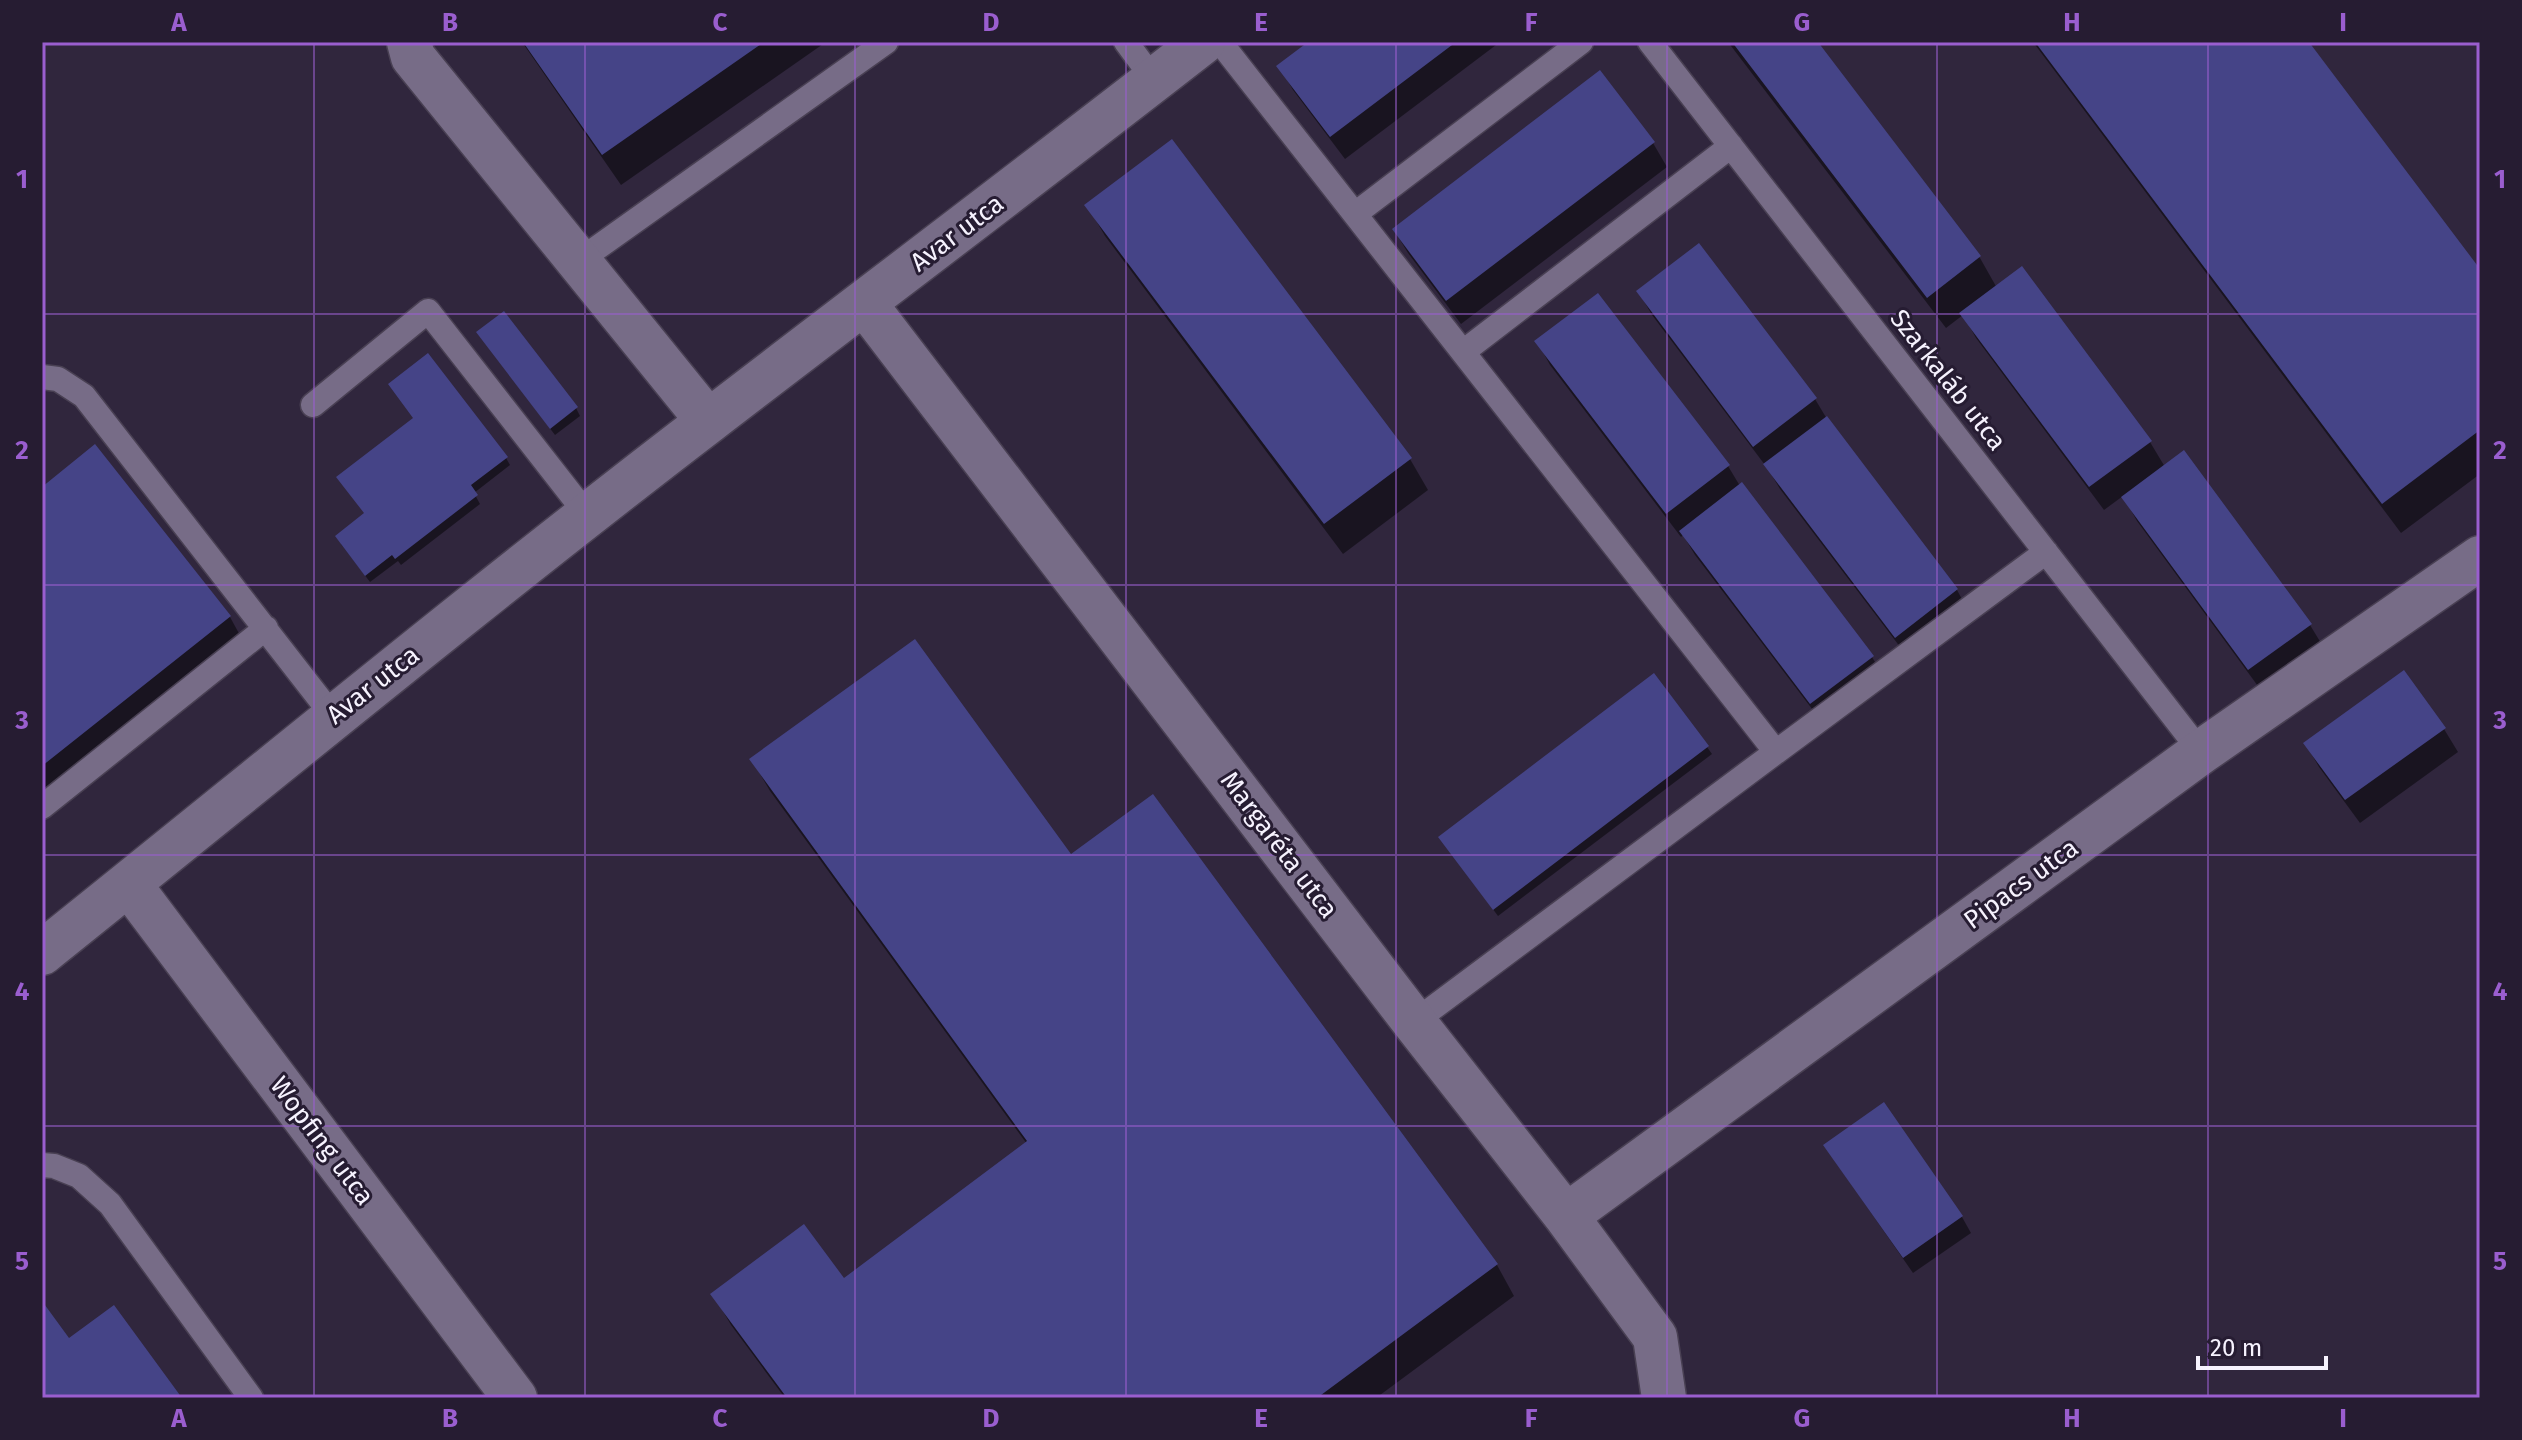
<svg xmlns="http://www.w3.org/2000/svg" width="2522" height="1440" viewBox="0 0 2522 1440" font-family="'Fira Sans',sans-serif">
<rect width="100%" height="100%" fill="#30263d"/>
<path fill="#0007" d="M522 42H826L621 185Z
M1311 42H1500L1345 159 1293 90 1279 66Z
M1728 42H1815L1980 258 1997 288 2150 442 2165 467 2310 625 2324 648 2263 693 2137 521 2123 496 2104 510 1976 338 1963 315 1946 328Z
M2033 42H2306L2480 272V474L2401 533Z
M1653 143 1667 167 1461 324 1408 253 1394 230Z
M1087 205 1410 459 1428 490 1343 554 1105 236Z
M1638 291 1815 399 1827 419 1957 590 1970 614 1910 660 1780 489 1768 469 1652 315Z
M483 340 576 408 580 416 555 435Z
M1537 341 1728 466 1740 486 1872 657 1886 680 1825 726 1695 555 1683 535 1681 537 1550 365Z
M506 458 510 465 474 493 480 504 401 565 398 561 370 582 341 544Z
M42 489 230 617 247 648 42 811Z
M2444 729 2458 752 2360 823 2319 767 2305 743Z
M1707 747 1712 754 1498 916 1445 845Z
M752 760 1071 857 1273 962 1497 1265 1514 1296 1376 1398H785L731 1325 713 1294 844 1281 1027 1144 770 791Z
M1835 1161 1962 1217 1971 1233 1913 1273Z"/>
<path fill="#454487" d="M523 42H764L602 155Z
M1308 42H1456L1330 137 1276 66Z
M1732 42H1818L1981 256 1927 298Z
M2035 42H2309L2480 269V430L2382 504Z
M1600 70 1655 142 1446 301 1392 229Z
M1172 139 1412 458 1324 524 1084 205Z
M1699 243 1817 398 1753 447 1636 291Z
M2022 266 2152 441 2089 487 1959 313Z
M1598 293 1730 465 1666 514 1534 341Z
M504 311 578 407 550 429 476 332Z
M428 353 508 457 471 485 478 495 395 559 392 555 365 576 335 536 364 513 336 477 413 418 388 384Z
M1827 416 1958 589 1895 638 1763 464Z
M95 444 231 616 42 766V487Z
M2184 450 2312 624 2248 670 2121 497Z
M1742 482 1874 656 1810 704 1679 531Z
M915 639 1071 854 1153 794 1498 1264 1317 1398H787L710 1294 804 1224 844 1278 1027 1141 749 759Z
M2404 670 2446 728 2345 800 2303 743Z
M1654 673 1709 746 1493 910 1438 837Z
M1884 1102 1963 1216 1903 1258 1823 1145Z
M42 1301 69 1338 114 1305 182 1398H42Z"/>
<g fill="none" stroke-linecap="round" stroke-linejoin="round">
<defs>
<path id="service" d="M1126 42 1154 80
M1220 42 1776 752 2046 552
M1650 42 2201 752
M1355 214 1581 42
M580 260 886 42
M1463 352 1731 146
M42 377 58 379 84 396 333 716
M313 405 428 311 588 516
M42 807 266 628
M1414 1022 1776 752
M42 1165 54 1166 79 1176 110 1204 251 1398"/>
<path id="minor" d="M409 42 413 57 708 421
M865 304 1414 1022 1566 1216 1655 1337 1664 1398
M129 884 515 1398
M42 953C264 775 483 594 709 421 873 295 1039 170 1203 42
M1566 1216 2201 752 2480 558"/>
</defs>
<use href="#service" stroke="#494053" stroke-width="27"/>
<use href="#minor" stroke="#494053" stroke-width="47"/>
<use href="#service" stroke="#776c87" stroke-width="24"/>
<use href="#minor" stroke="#776c87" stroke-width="44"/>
</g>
<path fill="none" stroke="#9a5ecf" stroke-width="2" stroke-opacity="0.55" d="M314 42V1398M585 42V1398M855 42V1398M1126 42V1398M1396 42V1398M1667 42V1398M1937 42V1398M2208 42V1398M42 314H2480M42 585H2480M42 855H2480M42 1126H2480"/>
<g text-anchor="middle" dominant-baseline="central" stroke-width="6" stroke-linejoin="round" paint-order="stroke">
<g font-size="26" fill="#f6f2fe" stroke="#261c32">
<text transform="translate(957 233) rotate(-37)">Avar utca</text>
<text transform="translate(1948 380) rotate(52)">Szarkaláb utca</text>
<text transform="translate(373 685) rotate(-38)">Avar utca</text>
<text transform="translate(1279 845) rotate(53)">Margaréta utca</text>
<text transform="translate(2021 884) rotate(-36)">Pipacs utca</text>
<text transform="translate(322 1141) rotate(53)">Wopfing utca</text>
</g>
</g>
<rect width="2522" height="1440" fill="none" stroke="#261c32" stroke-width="88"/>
<path d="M2198 1356v12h128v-12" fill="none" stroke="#f6f2fe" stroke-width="4"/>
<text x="2210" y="1356" font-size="24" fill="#f6f2fe" stroke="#261c32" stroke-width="6" paint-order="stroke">20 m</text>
<rect x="44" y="44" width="2434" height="1352" fill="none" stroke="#9a5ecf" stroke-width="3"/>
<g font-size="26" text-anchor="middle" font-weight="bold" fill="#9a5ecf">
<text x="179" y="31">A</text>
<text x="450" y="31">B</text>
<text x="720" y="31">C</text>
<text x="991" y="31">D</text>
<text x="1261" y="31">E</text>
<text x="1531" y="31">F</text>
<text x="1802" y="31">G</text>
<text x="2072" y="31">H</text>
<text x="2343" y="31">I</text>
<text x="22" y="188">1</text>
<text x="2500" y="188">1</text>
<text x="22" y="459">2</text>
<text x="2500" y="459">2</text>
<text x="22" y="729">3</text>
<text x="2500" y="729">3</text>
<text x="22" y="1000">4</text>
<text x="2500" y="1000">4</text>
<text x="22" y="1270">5</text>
<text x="2500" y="1270">5</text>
<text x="179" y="1427">A</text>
<text x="450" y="1427">B</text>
<text x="720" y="1427">C</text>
<text x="991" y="1427">D</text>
<text x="1261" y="1427">E</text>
<text x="1531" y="1427">F</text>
<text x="1802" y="1427">G</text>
<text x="2072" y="1427">H</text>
<text x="2343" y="1427">I</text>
</g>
</svg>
